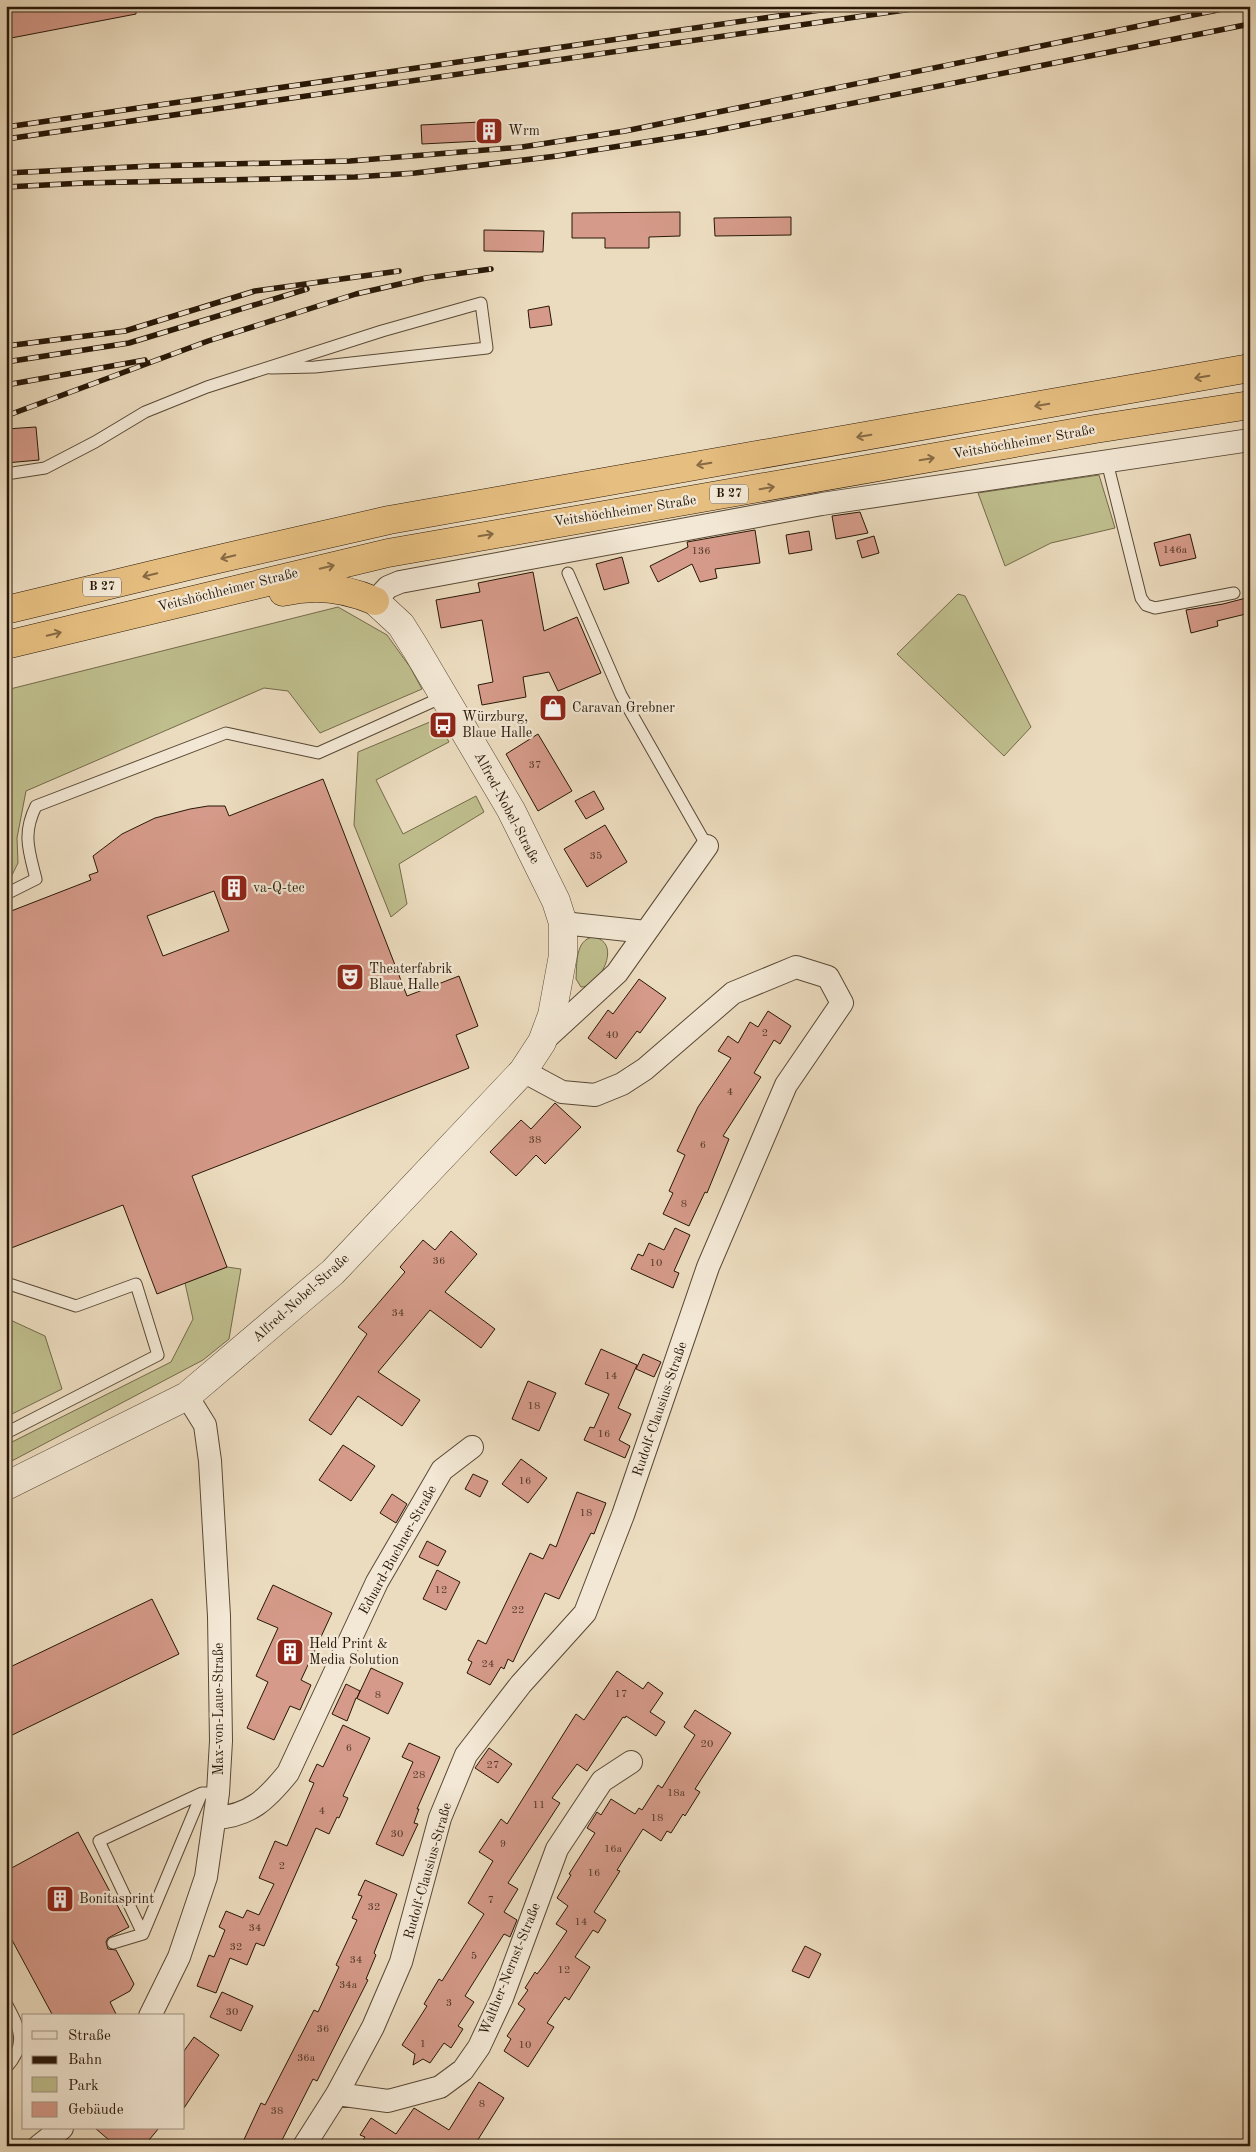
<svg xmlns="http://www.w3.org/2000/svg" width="1256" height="2152" viewBox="0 0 1256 2152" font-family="'Old Standard TT',serif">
<rect width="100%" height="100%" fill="#ecdcbf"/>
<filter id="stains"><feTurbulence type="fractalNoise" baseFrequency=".004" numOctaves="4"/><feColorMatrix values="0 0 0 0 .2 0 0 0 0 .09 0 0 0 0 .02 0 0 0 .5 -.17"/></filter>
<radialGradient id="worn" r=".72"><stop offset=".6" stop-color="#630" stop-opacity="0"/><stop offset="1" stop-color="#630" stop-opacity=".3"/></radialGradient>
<path fill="#bfbe8d" stroke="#736a4a" d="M1099 475 1115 528 1051 543 1005 566 978 493Z
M958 594 965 596 1031 727 1004 756 897 654Z
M338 607 387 635 410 667 422 689 320 733 288 691 264 688 26 791 17 838 18 863 10 879 6 880V690Z
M437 719 449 742 376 780 403 834 476 796 484 812 399 864 407 904 391 917 354 825 358 752Z
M593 937C624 942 599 988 581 987L576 979C577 964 575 940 593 937Z
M227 1267 241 1269 229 1339 203 1360 6 1464 8 1444 171 1362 193 1319 185 1283Z
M6 1318 45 1336 62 1389 6 1417Z"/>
<path fill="#d59a89" stroke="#271707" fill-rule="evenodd" d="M6 6H136V14L6 39Z
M500 121 501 140 422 144 421 125Z
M680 212V236L649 237V248H605V238H572V213Z
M791 217V235L715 236 714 218Z
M484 230 544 231 543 252 484 251Z
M549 306 552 325 530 328 528 310Z
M36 427 39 460 6 463V429Z
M860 512 868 533 836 539 832 516Z
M755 530 760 563 715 569 717 578 700 582 692 564 658 582 650 566 688 547 687 542Z
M809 531 812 550 789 554 786 535Z
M1190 534 1196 558 1160 566 1154 543Z
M874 536 879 553 862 558 857 541Z
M622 557 629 583 604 590 596 564Z
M533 572 544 631 577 617 601 673 558 691 549 672 523 677 526 697 482 705 478 685 493 682 482 620 441 628 436 600 480 592 478 583Z
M1250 597V613L1217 621 1218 626 1191 633 1186 610 1223 604Z
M538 734 572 791 538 811 506 754Z
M323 779 407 996 459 976 478 1026 456 1035 469 1068 192 1176 227 1267 157 1294 123 1205 6 1250V913L91 880 89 875 98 872 93 856 122 834 155 818 190 809 208 806H225L229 816ZM214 891 229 931 163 956 147 916Z
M594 791 604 809 586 819 575 801Z
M605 825 627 862 587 887 564 849Z
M639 979 666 998 640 1033 637 1031 616 1059 588 1038 608 1010 613 1014Z
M768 1011 791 1026 780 1044 774 1040 754 1073 761 1077 723 1136 729 1139 707 1193 705 1192 689 1226 663 1214 673 1193 669 1191 685 1155 677 1151 698 1107 731 1058 718 1051 728 1036 738 1043 750 1022 758 1027Z
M555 1103 581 1127 545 1164 536 1155 516 1176 490 1152 521 1120 531 1129Z
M675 1228 690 1235 674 1271 679 1273 673 1288 631 1269 638 1254 643 1256 649 1243 664 1250Z
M451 1231 477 1254 445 1292 495 1329 481 1348 430 1310 378 1372 420 1400 402 1426 358 1396 331 1435 309 1420 367 1334 358 1327 405 1272 400 1267 423 1240 435 1250Z
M601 1349 637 1365 618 1408 631 1414 619 1440 630 1446 625 1458 584 1440 590 1427 594 1428 609 1394 585 1384Z
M643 1354 661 1362 654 1377 636 1369Z
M528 1381 556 1393 539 1431 512 1419Z
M343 1445 375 1466 351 1501 319 1480Z
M521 1459 547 1478 528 1503 502 1484Z
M473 1474 488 1481 480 1497 465 1489Z
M577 1492 606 1503 594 1534 591 1533 559 1599 545 1593 513 1662 508 1659 504 1669 501 1667 490 1685 467 1673 472 1662 468 1660 478 1640 486 1644 530 1553 543 1559 550 1544 556 1547Z
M392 1494 407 1504 396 1523 380 1513Z
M427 1541 446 1551 438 1566 419 1557Z
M437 1570 460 1582 446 1610 423 1599Z
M273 1585 332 1613 301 1680 311 1685 300 1710 290 1706 274 1740 247 1728 268 1682 256 1676 278 1628 257 1619Z
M152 1599 179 1654 6 1738V1669Z
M371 1668 403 1683 388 1714 356 1698 347 1721 332 1714 346 1684 360 1691 357 1698Z
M617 1671 643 1689 648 1682 663 1693 650 1712 665 1722 656 1736 626 1716 625 1718 623 1717 587 1771 577 1764 552 1798 560 1803 508 1883 518 1889 504 1912 517 1920 510 1937 504 1934 465 1996 474 2002 458 2026 463 2029 451 2048 444 2043 430 2063 423 2059 413 2065 415 2054 402 2045 427 2006 424 2004 439 1979 442 1981 484 1914 468 1903 493 1861 479 1852 501 1819 507 1824 576 1714 584 1720Z
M695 1710 731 1733 695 1789 700 1792 685 1816 683 1814 671 1833 667 1831 661 1841 643 1829 617 1870 620 1871 594 1912 606 1920 598 1933 593 1930 575 1957 590 1967 569 2000 565 1997 547 2023 554 2027 528 2067 504 2051 511 2039 507 2036 525 2009 518 2004 528 1990 525 1988 535 1972 537 1974 544 1965 567 1931 556 1924 568 1906 557 1898 571 1875 569 1874 595 1833 587 1828 597 1812 601 1815 611 1799 635 1814 639 1808 642 1810 658 1785 662 1788 695 1735 684 1727Z
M343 1725 370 1738 343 1796 348 1798 339 1818 337 1817 329 1834 316 1828 264 1946 256 1943 247 1965 230 1958 216 1993 197 1986 209 1955 214 1957 225 1930 219 1927 226 1911 243 1918 247 1910 259 1915 274 1884 259 1878 275 1841 287 1846 314 1783 309 1781 317 1764 323 1767Z
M409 1743 440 1757 417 1809H419L414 1823 418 1824 403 1856 376 1844 413 1762 402 1757Z
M489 1748 512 1764 498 1783 475 1768Z
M78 1832 129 1927 108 1938 106 1942 108 1949 116 1950 134 1984 130 1991 110 2002 117 2016H53L6 1929V1871Z
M365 1880 397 1894 374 1953 376 1955 366 1979 368 1980 317 2081 313 2079 279 2146H241L261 2103 265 2105 314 2010 318 2012 339 1967 336 1965 357 1920 352 1918 362 1896 358 1895Z
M805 1946 821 1954 809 1978 792 1971Z
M222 1992 253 2006 241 2031 210 2017Z
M194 2037 219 2055 184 2108V2051Z
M479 2082 504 2098 474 2146H359L365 2137 360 2135 371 2118 396 2134 414 2108 449 2130Z
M95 2128H159L144 2146H116Z"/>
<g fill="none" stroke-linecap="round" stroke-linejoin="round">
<defs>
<path id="service" d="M1107 462 1141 598 1146 605 1155 608 1234 593
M6 474 45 468 95 442 145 412 207 387 382 331 481 303 487 348 315 367 271 368
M568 573 621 695 707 846
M6 894 36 879C29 851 22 834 36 806L226 733 318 753 445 696
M6 1283 76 1306 136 1284 158 1355 6 1433
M143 1934 202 1793
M113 1943 143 1934 99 1841 202 1793H218
M6 2003C20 2029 28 2044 6 2068"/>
<path id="minor" d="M375 601 388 587 400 582 822 504 1250 440
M563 923 646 932
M542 1042 617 973 707 846
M215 1818C250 1816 267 1799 288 1773L377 1582 442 1470 472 1447
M150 2016 179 1957 206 1877 218 1793 221 1741 219 1616 210 1461 205 1425 187 1396
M337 2094 388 2101 440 2087 463 2070 479 2047 502 1998 557 1849 602 1781 631 1762
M39 2146 62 2128
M304 2146 337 2094 373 2027 401 1962 440 1818 466 1755 521 1684 585 1613 623 1515 708 1267 786 1085 842 1003 828 977 796 967 733 993 645 1069 622 1084 595 1095 562 1092 523 1071"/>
<path id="tertiary" d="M6 1486 187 1396 333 1272 523 1071 542 1042 552 1015 563 955V923L556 901 511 810 416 649 401 625 375 601"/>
<path id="trunk" d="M283 592C315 584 345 588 375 601
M6 610 197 564 389 520 1250 368
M6 645 388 553 1095 429 1250 405"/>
</defs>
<use href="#service" stroke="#584835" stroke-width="13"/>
<use href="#minor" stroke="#584835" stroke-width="24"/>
<use href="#tertiary" stroke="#584835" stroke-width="29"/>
<use href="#trunk" stroke="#271707" stroke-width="29"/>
<use href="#service" stroke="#f3e8d5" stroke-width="11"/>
<use href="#minor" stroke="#f3e8d5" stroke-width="22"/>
<use href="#tertiary" stroke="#f3e8d5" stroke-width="28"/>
<use href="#trunk" stroke="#e6be80" stroke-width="28"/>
<defs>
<path id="rail" d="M6 127 848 6
M6 139 933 6
M6 173 151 166 350 161 522 147 625 131 1237 6
M6 187 84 183 355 177 415 173 557 156 708 132 1250 24
M6 346 125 331 255 291 399 271
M6 362 129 343 307 289
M6 385 145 360
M6 416 208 341 356 294 426 278 491 269"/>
</defs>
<use href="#rail" stroke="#271707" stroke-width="5.5"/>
<use href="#rail" stroke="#f3e8d5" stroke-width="4" stroke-dasharray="11" stroke-linecap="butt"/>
</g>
<defs><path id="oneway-shaft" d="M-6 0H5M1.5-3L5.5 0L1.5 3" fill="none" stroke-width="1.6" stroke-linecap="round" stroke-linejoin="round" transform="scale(1.25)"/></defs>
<g stroke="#866a44">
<use href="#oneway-shaft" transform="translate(1202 377) rotate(170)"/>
<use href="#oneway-shaft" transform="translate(1042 405) rotate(170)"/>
<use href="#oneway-shaft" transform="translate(864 436) rotate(170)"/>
<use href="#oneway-shaft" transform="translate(927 459) rotate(-10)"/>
<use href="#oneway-shaft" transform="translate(704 464) rotate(170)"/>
<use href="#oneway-shaft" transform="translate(767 488) rotate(-9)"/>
<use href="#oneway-shaft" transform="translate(486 535) rotate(-10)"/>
<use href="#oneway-shaft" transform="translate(228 557) rotate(167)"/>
<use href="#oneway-shaft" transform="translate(327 567) rotate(-13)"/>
<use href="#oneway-shaft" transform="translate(150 575) rotate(166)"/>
<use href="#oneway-shaft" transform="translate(54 634) rotate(-14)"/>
</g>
<defs>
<symbol id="building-square" viewBox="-11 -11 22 22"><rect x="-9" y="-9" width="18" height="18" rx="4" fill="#8f2418" stroke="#f3e8d5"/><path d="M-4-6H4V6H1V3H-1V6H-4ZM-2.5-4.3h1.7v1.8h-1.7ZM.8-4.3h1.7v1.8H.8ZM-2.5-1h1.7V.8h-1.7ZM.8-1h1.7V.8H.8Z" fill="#fff"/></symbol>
<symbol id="shop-square" viewBox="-11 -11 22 22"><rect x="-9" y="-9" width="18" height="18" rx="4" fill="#8f2418" stroke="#f3e8d5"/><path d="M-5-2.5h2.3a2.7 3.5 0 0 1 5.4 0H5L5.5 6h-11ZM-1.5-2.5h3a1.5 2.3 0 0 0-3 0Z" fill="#fff"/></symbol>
<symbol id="bus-square" viewBox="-11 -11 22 22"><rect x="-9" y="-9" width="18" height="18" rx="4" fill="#8f2418" stroke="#f3e8d5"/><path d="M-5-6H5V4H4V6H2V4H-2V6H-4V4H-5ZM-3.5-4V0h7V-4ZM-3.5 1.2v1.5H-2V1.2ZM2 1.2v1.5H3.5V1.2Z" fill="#fff"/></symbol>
<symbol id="theatre-square" viewBox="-11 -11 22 22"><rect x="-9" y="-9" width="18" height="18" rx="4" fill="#8f2418" stroke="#f3e8d5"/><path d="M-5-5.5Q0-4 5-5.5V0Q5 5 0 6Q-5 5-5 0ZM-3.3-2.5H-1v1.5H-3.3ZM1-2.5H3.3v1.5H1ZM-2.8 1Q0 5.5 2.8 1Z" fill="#fff"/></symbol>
</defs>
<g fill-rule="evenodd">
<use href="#building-square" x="473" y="115" width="32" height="32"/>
<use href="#shop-square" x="537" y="692" width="32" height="32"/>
<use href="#bus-square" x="427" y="709" width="32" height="32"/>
<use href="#building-square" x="218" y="872" width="32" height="32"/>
<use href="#theatre-square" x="334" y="961" width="32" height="32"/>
<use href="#building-square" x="274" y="1636" width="32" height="32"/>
<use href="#building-square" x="44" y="1883" width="32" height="32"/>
</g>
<g text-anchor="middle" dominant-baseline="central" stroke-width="4.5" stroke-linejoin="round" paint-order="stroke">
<g font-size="11" fill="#523828">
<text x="1175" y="550">146a</text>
<text x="701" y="551">136</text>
<text x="535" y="765">37</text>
<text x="596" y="856">35</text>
<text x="765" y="1033">2</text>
<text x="612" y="1035">40</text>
<text x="730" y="1092">4</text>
<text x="535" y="1140">38</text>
<text x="703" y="1145">6</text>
<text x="684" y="1204">8</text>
<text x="439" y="1261">36</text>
<text x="656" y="1263">10</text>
<text x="398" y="1313">34</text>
<text x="611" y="1376">14</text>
<text x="534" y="1406">18</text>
<text x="604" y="1434">16</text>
<text x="525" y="1481">16</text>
<text x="586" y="1513">18</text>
<text x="441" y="1590">12</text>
<text x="518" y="1610">22</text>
<text x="488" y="1664">24</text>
<text x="621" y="1694">17</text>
<text x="378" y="1695">8</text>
<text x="707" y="1744">20</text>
<text x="349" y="1748">6</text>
<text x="493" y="1765">27</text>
<text x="419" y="1775">28</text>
<text x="676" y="1793">18a</text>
<text x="539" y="1805">11</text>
<text x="322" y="1811">4</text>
<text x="657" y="1818">18</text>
<text x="397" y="1834">30</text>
<text x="503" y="1844">9</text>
<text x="613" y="1849">16a</text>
<text x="282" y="1866">2</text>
<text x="594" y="1873">16</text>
<text x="491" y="1900">7</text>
<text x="374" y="1907">32</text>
<text x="581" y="1922">14</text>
<text x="255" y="1928">34</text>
<text x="236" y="1947">32</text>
<text x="474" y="1956">5</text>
<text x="356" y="1960">34</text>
<text x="564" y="1970">12</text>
<text x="348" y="1985">34a</text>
<text x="449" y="2003">3</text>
<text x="232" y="2012">30</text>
<text x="323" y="2029">36</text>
<text x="423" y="2044">1</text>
<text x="525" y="2045">10</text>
<text x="306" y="2058">36a</text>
<text x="482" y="2104">8</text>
<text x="277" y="2111">38</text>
</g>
<g fill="#f3e8d5" stroke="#645645" stroke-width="1">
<rect x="710" y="484.5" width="38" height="19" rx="4"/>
<rect x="83" y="577.5" width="38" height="19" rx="4"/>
</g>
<g font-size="12" font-weight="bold" fill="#271707">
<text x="729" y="494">B 27</text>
<text x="102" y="587">B 27</text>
</g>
<g font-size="14" fill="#271707" stroke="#f3e8d5" text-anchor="start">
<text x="508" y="131">Wrm</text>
<text x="572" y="708">Caravan Grebner</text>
<text x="462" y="717">Würzburg,<tspan x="462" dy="16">Blaue Halle</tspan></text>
<text x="253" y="888">va-Q-tec</text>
<text x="369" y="969">Theaterfabrik<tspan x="369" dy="16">Blaue Halle</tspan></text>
<text x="309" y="1644">Held Print &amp;<tspan x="309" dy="16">Media Solution</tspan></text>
<text x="79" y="1899">Bonitasprint</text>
</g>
<g font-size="14" fill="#271707" stroke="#f3e8d5">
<text transform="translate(1024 442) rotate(-10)">Veitshöchheimer Straße</text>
<text transform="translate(625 511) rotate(-9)">Veitshöchheimer Straße</text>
<text transform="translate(228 590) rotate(-14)">Veitshöchheimer Straße</text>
<text transform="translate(507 808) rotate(62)">Alfred-Nobel-Straße</text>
<text transform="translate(301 1298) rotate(-42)">Alfred-Nobel-Straße</text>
<text transform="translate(660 1409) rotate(-71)">Rudolf-Clausius-Straße</text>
<text transform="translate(398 1550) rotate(-61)">Eduard-Buchner-Straße</text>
<text transform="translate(219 1709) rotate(-90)">Max-von-Laue-Straße</text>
<text transform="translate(428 1871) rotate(-74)">Rudolf-Clausius-Straße</text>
<text transform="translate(510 1969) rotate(-68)">Walther-Nernst-Straße</text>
</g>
</g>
<rect width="1256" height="2152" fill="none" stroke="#ecdcbf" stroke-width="25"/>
<rect x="8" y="8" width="1241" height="2137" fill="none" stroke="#271707" stroke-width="2.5"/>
<rect x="12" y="12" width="1231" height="2127" fill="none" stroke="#271707"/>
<rect x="22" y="2014" width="162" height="115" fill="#f3e8d5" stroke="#a19483"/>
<rect x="32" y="2031" width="25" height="8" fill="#f3e8d5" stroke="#a19483"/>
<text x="68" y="2040" font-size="15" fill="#271707">Straße</text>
<rect x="32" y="2056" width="25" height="8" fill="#271707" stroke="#a19483"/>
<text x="68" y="2064" font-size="15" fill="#271707">Bahn</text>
<rect x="32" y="2077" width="25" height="15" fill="#bfbe8d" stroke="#a19483"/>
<text x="68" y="2090" font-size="15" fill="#271707">Park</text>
<rect x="32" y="2102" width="25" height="15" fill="#d59a89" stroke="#a19483"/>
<text x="68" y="2114" font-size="15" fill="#271707">Gebäude</text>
<rect width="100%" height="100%" filter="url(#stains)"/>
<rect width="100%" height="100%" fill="url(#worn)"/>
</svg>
